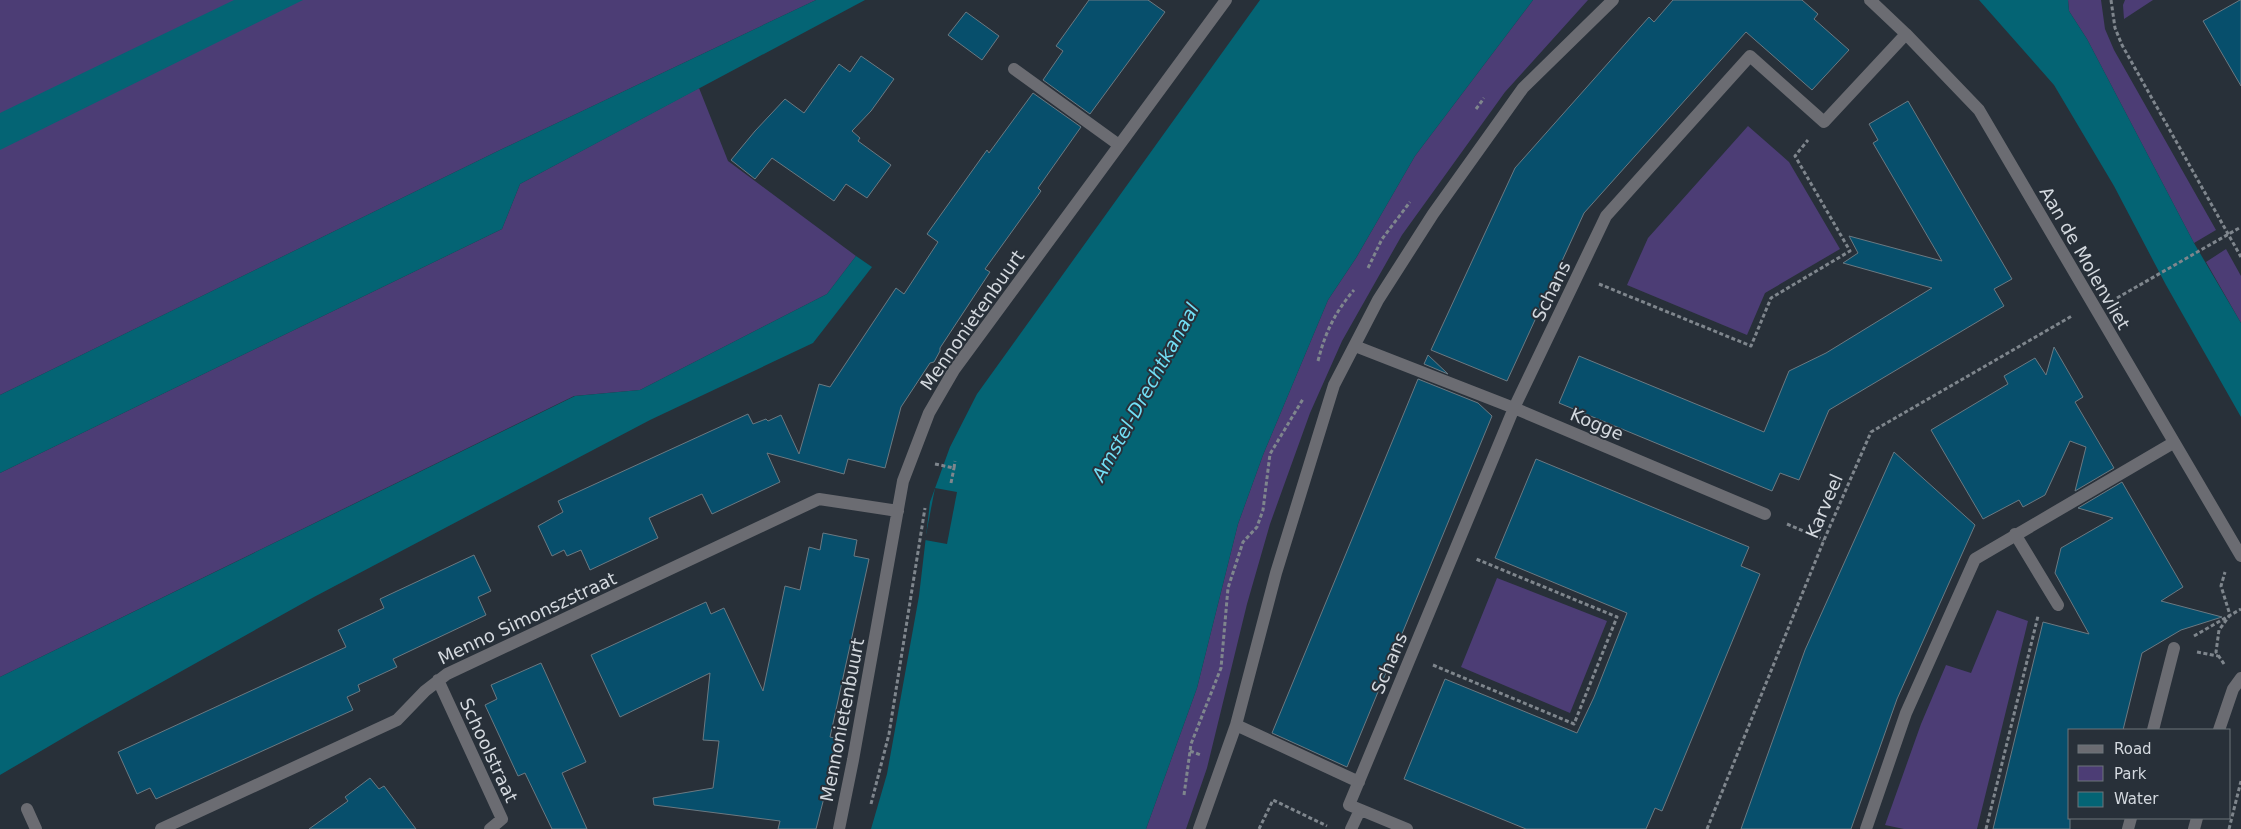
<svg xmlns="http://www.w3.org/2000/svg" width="2241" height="829" viewBox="0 0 2241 829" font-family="'DejaVu Sans',sans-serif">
<rect width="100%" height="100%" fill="#283039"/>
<path fill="#4c3d75" d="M0 0H816L502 149 0 395Z
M1533 0H1588L1505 92 1402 235 1342 341 1310 413 1270 524 1247 604 1207 768 1186 829H1146L1197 688 1238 524 1263 455 1328 300 1356 258 1415 156Z
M2068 0H2101L2105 29 2114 50 2216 230 2194 243 2087 39 2069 11Z
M2125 0H2153L2124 19 2123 5Z
M699 88 728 161 856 256 827 294 640 390 574 396 0 677V473L502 229 520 184Z
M1748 126 1789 162 1840 249 1765 293 1747 335 1627 285 1648 238Z
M2226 249 2241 276V323L2206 262Z
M1497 578 1607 621 1570 713 1461 667Z
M1997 610 2028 621 1977 829H1904L1885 825 1921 724 1946 665 1971 673Z"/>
<path fill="#046474" d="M234 0H303L0 150V113Z
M816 0H865L520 184 502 229 0 473V395L502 149Z
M1260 0H1533L1415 156 1356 258 1328 300 1263 455 1238 524 1197 688 1146 829H871L887 774 919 596 930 502 950 447 977 394Z
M1979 0H2068L2069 11 2087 39 2194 243 2241 323V417L2166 285 2114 186 2054 85Z
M856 256 872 267 813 343 650 420 314 597 87 724 0 775V677L575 396 640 390 827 294Z"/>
<path fill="#283039" d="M935 488 957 492 947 544 925 540Z"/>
<path fill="#074f6c" stroke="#6b7982" d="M1089 0H1148L1165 12 1090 114 1043 80 1063 51 1056 46Z
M1673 0H1802L1818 14 1814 19 1849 50 1812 90 1746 32 1584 213 1507 381 1431 350 1515 168 1649 17 1654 22Z
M2240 0H2241V86L2203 21Z
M966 12 999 36 982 60 948 35Z
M861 56 894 79 871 111 852 131 860 138 858 141 891 165 867 198 846 184 834 201 772 158 755 179 731 160 755 131 785 99 804 113 839 64 850 72Z
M1033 93 1081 127 1038 188 1041 191 985 269 990 272 940 348V351L934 362 930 363 901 407 885 468 848 459 844 474 767 453 780 482 712 514 702 494 649 518 658 538 590 570 581 550 567 556 564 550 552 556 538 526 563 512 558 501 748 414 753 424 766 419 768 421 781 415 799 454 819 384 830 387 896 288 904 294 938 242 927 234 987 150 989 153Z
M1908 101 2012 279 1994 289 2004 306 1829 410 1799 480 1780 473 1772 491 1559 403 1579 356 1764 432 1789 371 1826 353 1932 288 1843 263 1858 253 1849 236 1942 261 1873 143 1878 140 1869 124Z
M2054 347 2083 397 2075 402 2114 468 2075 491 2086 447 2070 441 2045 495 2023 507 2019 500 1983 519 1931 430 2008 384 2004 376 2035 358 2046 375Z
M1428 355 1448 374 1424 364Z
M1418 379 1478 403 1492 416 1347 767 1272 733Z
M1894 452 1975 525 1897 699 1851 829H1741L1805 650Z
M1536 459 1749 547 1741 566 1760 574 1662 811 1655 808 1646 829H1526L1404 779 1445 679 1577 733 1594 697 1627 613 1495 558Z
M2122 482 2183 587 2161 601 2222 617 2181 630 2142 653 2123 730H2070V829H1993L2043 622 2089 634 2055 573 2061 548 2113 518 2078 508Z
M823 533 857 540 854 556 869 559 830 737 839 739 816 829H778L780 821 654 805 653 798 713 788 719 741 703 740 710 673 620 717 591 655 706 602 711 614 724 608 763 691 785 586 800 590 809 547 820 550Z
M474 555 491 591 478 597 486 615 393 659 397 667 358 685 360 691 347 697 353 710 156 799 150 788 137 794 118 752 346 647 338 630 384 608 380 599Z
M541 663 586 762 562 773 587 829H552L525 773 518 776 485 705 497 699 491 685Z
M370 778 379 789 384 786 416 829H309L348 801 345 797Z"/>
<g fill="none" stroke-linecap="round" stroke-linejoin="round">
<path stroke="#7f868d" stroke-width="3" stroke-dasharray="4 2.5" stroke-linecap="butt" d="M2111 0 2115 28 2122 45 2241 257
M1476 109 1484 98
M1368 268 1382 239 1410 202
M1599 284 1751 346 1771 298 1850 251 1795 156 1808 140
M2117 298 2241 227
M1318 361C1325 333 1335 312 1354 290
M935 464 954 468 955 461
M951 483 954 468
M1787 524 1824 540
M2194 636 2241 609
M2197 652 2218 656
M2224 664 2216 652 2219 630 2230 615 2221 586 2225 572
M1433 665 1574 724 1617 617 1476 559
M1190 751 1201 755
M1184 795 1191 744 1221 668 1228 588 1243 542 1257 527 1263 510 1270 454 1303 399
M871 804 889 734 925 508
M1259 829 1273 800 1327 826
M1707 829 1824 540 1871 432 2072 316
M1986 829 2038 616
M2229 829 2241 781"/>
<path stroke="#6b6c72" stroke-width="12" d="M1870 0 1906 34 1979 110 2241 556
M1014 69 1119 145
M1355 346 1514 408 1765 514
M2015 534 2058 605
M438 680 502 819 490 829
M1236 725 1359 782
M2153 730 2174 648
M2219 730 2233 689 2241 678
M27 809 36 829
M161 829 397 720 425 691 447 674 819 499 898 511
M839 829 853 760 903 481 929 413 954 370 1226 0
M1199 829 1236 725 1276 573 1334 385 1378 300 1433 214 1523 88 1613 0
M1351 829 1360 810
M1407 829 1349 805 1514 408 1606 216 1750 56 1824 122 1906 34
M1866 829 1906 713 1975 559 2173 443
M2128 829 2131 818
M2194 829 2197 818"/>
</g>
<g text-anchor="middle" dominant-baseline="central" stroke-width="4" stroke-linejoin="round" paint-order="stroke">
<g font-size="18" fill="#d4d9df" stroke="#283039">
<text transform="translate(2085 258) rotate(60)">Aan de Molenvliet</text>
<text transform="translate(1551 291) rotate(-64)">Schans</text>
<text transform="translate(972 320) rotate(-55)">Mennonietenbuurt</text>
<text transform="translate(1597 424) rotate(23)">Kogge</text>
<text transform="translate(1824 506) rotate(-67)">Karveel</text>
<text transform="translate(527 618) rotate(-25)">Menno Simonszstraat</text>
<text transform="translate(1389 663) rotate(-67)">Schans</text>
<text transform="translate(842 720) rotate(-79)">Mennonietenbuurt</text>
<text transform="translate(489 750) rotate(65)">Schoolstraat</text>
</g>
<g font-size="19" font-style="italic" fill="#72dff5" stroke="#283039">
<text transform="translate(1145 392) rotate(-61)">Amstel-Drechtkanaal</text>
</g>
</g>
<rect x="2068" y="729" width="162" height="90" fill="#283039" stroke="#6d747b"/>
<rect x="2078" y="745" width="25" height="8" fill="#6b6c72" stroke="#6d747b"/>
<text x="2114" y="754" font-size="15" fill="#d4d9df">Road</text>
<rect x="2078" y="766" width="25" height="15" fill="#4c3d75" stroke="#6d747b"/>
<text x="2114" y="779" font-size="15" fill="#d4d9df">Park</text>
<rect x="2078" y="792" width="25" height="15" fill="#046474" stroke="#6d747b"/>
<text x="2114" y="804" font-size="15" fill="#d4d9df">Water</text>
</svg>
